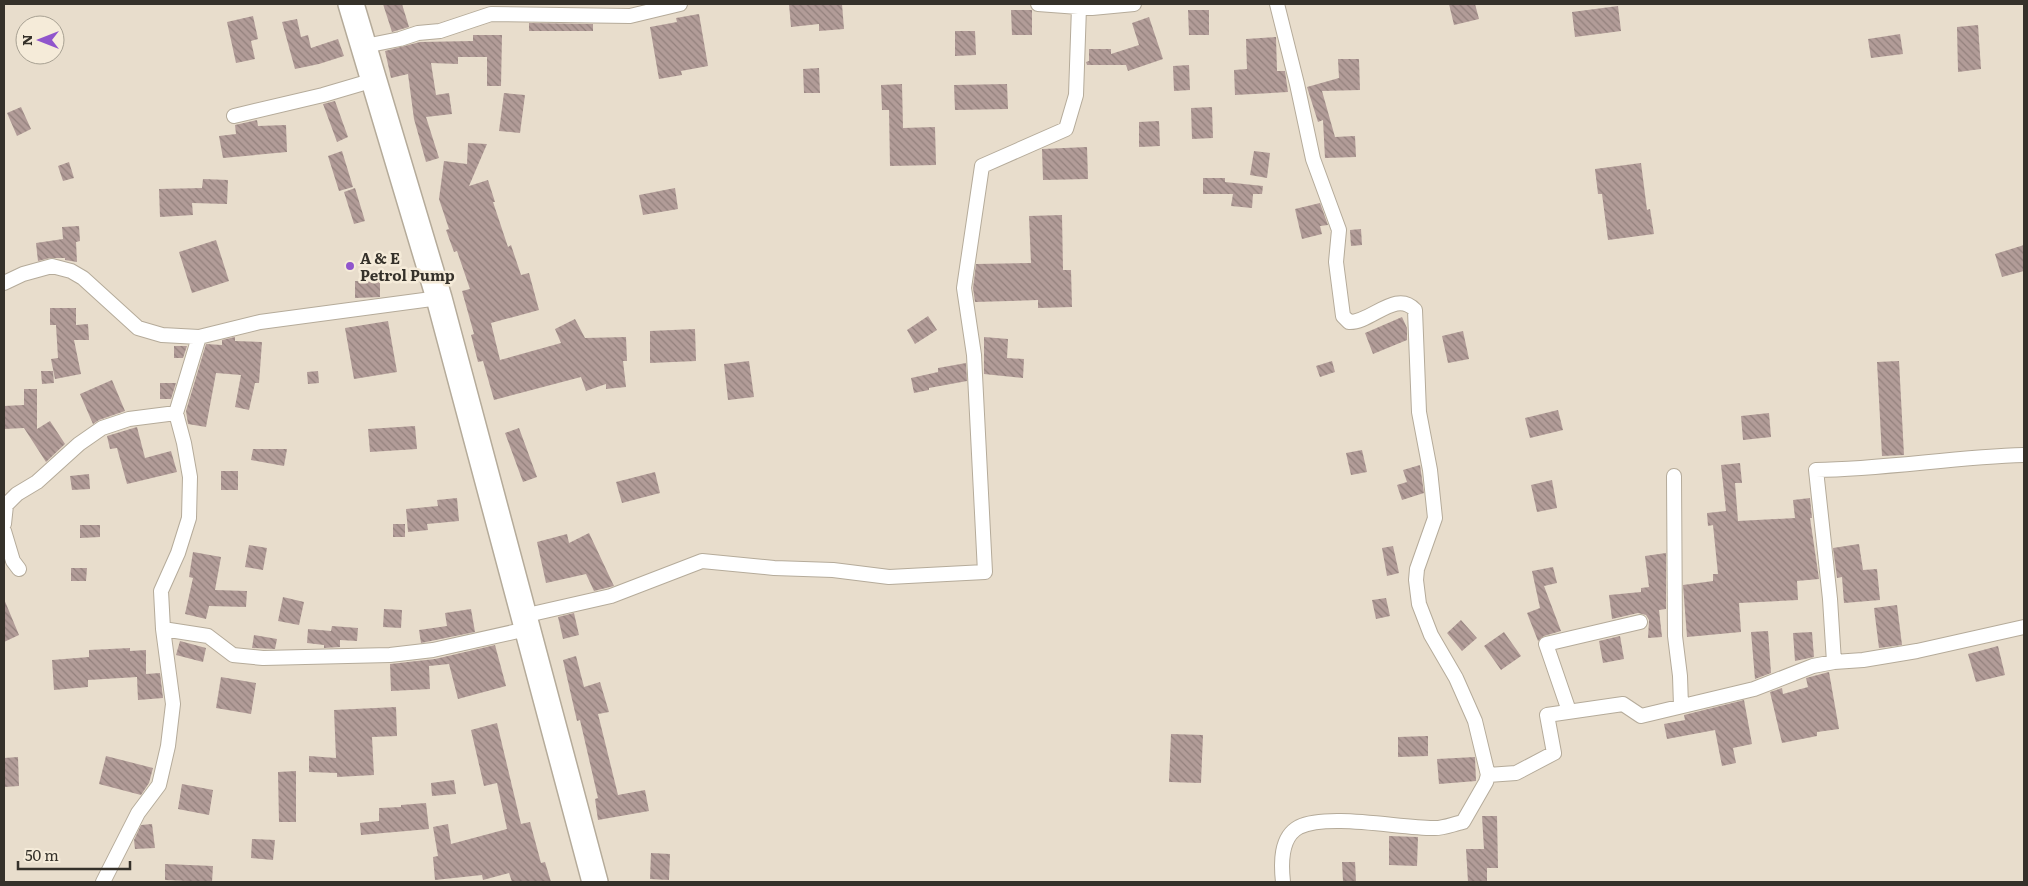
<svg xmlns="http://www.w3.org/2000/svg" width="2028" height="886" viewBox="0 0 2028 886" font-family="Literata,serif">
<defs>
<pattern id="building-back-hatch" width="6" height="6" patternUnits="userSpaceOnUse" patternTransform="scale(1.25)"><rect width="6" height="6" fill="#b29c98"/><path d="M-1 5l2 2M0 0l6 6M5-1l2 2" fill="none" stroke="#92807c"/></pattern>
</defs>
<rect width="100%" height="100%" fill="#e8ddcc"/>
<path fill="url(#building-back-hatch)" d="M383 4H402L409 27 392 32Z
M789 4H842L844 29 819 31V24L791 27Z
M1449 4H1475L1479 19 1454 25Z
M1618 6 1621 31 1575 37 1572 12Z
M1011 10H1032V35H1012Z
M1188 10H1209V35H1189Z
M699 14 708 66 681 71 682 75 659 79 650 27 677 22 676 18Z
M253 16 258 39 251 41 255 59 236 63 227 22Z
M1149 17 1163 59 1128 71 1126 65H1087L1086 62 1089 61V49H1111V54L1139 45 1132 23Z
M297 19 301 37 308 35 311 48 338 39 344 56 319 64 295 69 282 22Z
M529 23 593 24V31H529Z
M1978 25 1981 69 1958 72 1957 27Z
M955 31H975L976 55 955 56Z
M1900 34 1903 54 1871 58 1868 39Z
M473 35H502L501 86H487V57H458V64L431 63 436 95 449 93 452 114 426 117 439 158 426 162 414 119 408 74 391 78 385 51 420 42 473 41Z
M1276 37 1277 71H1285L1288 92 1235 95 1234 70 1247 69 1246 39Z
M1338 59H1359L1360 90 1322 91 1335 137 1355 136 1356 157 1325 158 1323 120 1318 122 1307 87 1339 78Z
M1189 65 1190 90 1174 91 1173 66Z
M819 68 820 93H804L803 69Z
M902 84 903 128 935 127 936 165 890 166 889 110H882L881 85Z
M1007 84 1008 109 955 110 954 85Z
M504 93 525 95 520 133 499 131Z
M335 101 348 137 337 142 323 104Z
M21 107 31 129 17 136 7 113Z
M1212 107 1213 138 1192 139 1191 108Z
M257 120 258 126 286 125 287 152 223 158 219 136 236 134 235 125Z
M1159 121 1160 146 1139 147V122Z
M468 143 487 144 469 186 488 180 495 202H493L508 247 511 245 521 275 529 273 539 310 491 323 500 360 561 343 555 329 575 319 585 338 626 337 627 361H623L626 387 606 389V384L586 391 581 377 494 400 483 361 478 362 471 335 474 334 462 291 470 289 457 251 454 252 446 230 449 229 439 199 444 161 467 164Z
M1087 147 1088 179 1043 180 1042 149Z
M342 151 353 187 339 191 328 156Z
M1254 151 1270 153 1267 178 1250 175Z
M69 162 74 178 63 181 58 166Z
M1641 163 1647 210 1650 209 1654 234 1608 240 1602 194H1598L1595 169Z
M1203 178H1225V182L1263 186 1262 194H1253L1252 208 1231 206 1233 194H1203Z
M203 179 228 180 227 204 192 203 193 215 160 217 159 189 202 188Z
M355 188 365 221 354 224 344 192Z
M675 188 678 209 643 215 639 195Z
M1320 203 1328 225 1320 226 1322 234 1302 239 1295 209Z
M1062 215 1063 270H1071L1072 307 1038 308V300L975 302 973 288 976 264 1031 263 1029 216Z
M79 226 80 241 76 242 77 262 65 260V258H50L38 261 36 243 63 239 62 227Z
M1361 229 1362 245 1351 246 1350 230Z
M216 240 229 281 192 293 179 252Z
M2024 245V271L2002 277 1995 254Z
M355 281 380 282V297L355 298Z
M50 308H76V325L88 324 89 340H74L81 374 55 379 51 359 58 358 56 325H50Z
M928 316 937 330 915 344 907 330Z
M1402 317 1407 328V340L1373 354 1365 333Z
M388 321 397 372 354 379 345 328Z
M695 329 696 361 650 363V331Z
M1463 331 1469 359 1448 363 1442 336Z
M235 337V341L262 342 259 383H255L249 410 235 407 241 375 216 373 206 427 188 424 186 411 206 344 222 345V340Z
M984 337 1008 339 1007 358 1024 359 1023 378 984 374Z
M174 346H187L183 358H174Z
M749 361 754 397 728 400 724 364Z
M1332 361 1335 372 1320 377 1316 366Z
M1899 361 1904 455 1882 456 1877 362Z
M966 363 967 381 929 388V390L914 393 911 378 938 372V368Z
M41 371H53L54 383 42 384Z
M318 371 319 383 308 384 307 372Z
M112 380 125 411 99 420 93 424 80 394Z
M160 383H176L171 399H160Z
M24 389H37V429L50 421 65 444 46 462 24 428 4 429V406L24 405Z
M1558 410 1563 430 1530 438 1525 418Z
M1769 413 1771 437 1743 440 1741 416Z
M415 426 417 449 370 452 368 429Z
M137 427 145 458 171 451 177 472 127 484 117 448 110 449 107 436Z
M519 428 537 477 523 482 505 433Z
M253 449H287L284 466 251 460Z
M1362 450 1367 472 1351 475 1346 453Z
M1740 463 1742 483H1735L1738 521 1795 518 1793 500 1810 498 1812 518H1810L1819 579 1797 581 1798 600 1739 603 1741 632 1687 637 1683 585 1713 581V574H1718L1713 525 1708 526 1707 513 1726 511 1721 465Z
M1420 465 1424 493 1402 500 1397 485 1407 482 1403 470Z
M221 471H238V490H221Z
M655 472 660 493 622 503 616 482Z
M89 474 90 489 72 490 70 476Z
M1552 480 1557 508 1537 512 1531 485Z
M457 498 459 521 427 524 428 530 408 532 406 509 438 506 437 500Z
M393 524H405V537H393Z
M80 525H100V537L80 538Z
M589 533 614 586 594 591 586 574 546 583 537 542 567 534 569 543Z
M1859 544 1863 570 1877 569 1880 600 1844 603 1842 577 1837 578 1833 548Z
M249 545 267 548 263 570 245 567Z
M1393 546 1399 573 1387 576 1382 548Z
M193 552 221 557 215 590 247 591 246 607 209 606 206 619 185 614 193 578 189 577Z
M1666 553V609L1659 610 1662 637 1648 638 1649 620 1646 615 1638 613 1612 619 1609 595 1641 592V588L1649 587 1645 556Z
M1553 567 1557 583 1544 586 1561 631 1544 636 1538 641 1527 613 1540 608 1532 571Z
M71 568H87L86 581H71Z
M283 597 304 602 299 625 278 621Z
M1386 598 1390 616 1376 619 1372 600Z
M4 599 19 635 4 642Z
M1897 605 1902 645 1879 648 1874 608Z
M384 609 402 610 401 628 383 627Z
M471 609 475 632 421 643 419 630 447 626 445 613Z
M574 613 579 635 563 639 558 617Z
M1461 620 1477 638 1462 651 1447 633Z
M332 626 358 628 357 641 340 640V647L324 648V645L307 643 308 629 331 631Z
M1768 631 1771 673 1755 679 1751 632Z
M1504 632 1521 656 1501 670 1484 646Z
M1812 632 1814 657 1795 661 1793 633Z
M254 635 277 639 275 649 252 648Z
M1620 636 1624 659 1603 663 1599 641Z
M180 641 206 648 203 662 176 655Z
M495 645 506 686 458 699 449 664 429 666 430 689 391 691 390 664 435 659Z
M1998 646 2005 675 1976 682 1968 654Z
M130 648V651L146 650V674L160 673 163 698 138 700 137 677 88 680V687L54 690 52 660 89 657V650Z
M576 656 584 687 600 682 609 712 598 714 618 795 645 790 649 811 598 820 595 799 598 798 580 720 577 721 563 660Z
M1829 672 1839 729 1817 732V736L1782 743 1770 692 1782 688 1783 694 1808 687 1806 678Z
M221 677 256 683 251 714 216 708Z
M1744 700 1752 744 1733 748 1736 763 1722 766 1715 730 1667 739 1664 724 1685 720 1684 715Z
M396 707 397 736 372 737 374 775 337 777V773L309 772V756L336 758 334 710Z
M497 723 521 824 530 822 541 863 545 862 551 882H512L509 873 483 880 482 875 435 880 433 857 438 856 433 827 448 824 451 844 507 829 497 783 484 786 471 730Z
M1171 734 1203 735 1201 783 1169 782Z
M1428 736V756L1398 757V737Z
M106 756 153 768 149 783 141 795 99 784Z
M18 757 19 786 4 787V758Z
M1475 757 1476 781 1439 784 1437 759Z
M296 771V822H279L278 772Z
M454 780 456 794 432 796 431 783Z
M182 784 213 790 209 815 178 809Z
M426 803 429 829 361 835 360 823 379 821V808L401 807V805Z
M1482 816H1497L1498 868H1487V882H1468L1466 849H1484Z
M152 824 155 848 135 849 134 840 141 825Z
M1389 836 1418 837 1417 866 1389 865Z
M252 839 275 840 273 860 251 858Z
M651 853 670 854 669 880 650 879Z
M1342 862H1355L1356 882H1343Z
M165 864 213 866 212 882 165 880Z"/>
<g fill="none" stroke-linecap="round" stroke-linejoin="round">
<defs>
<path id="street" d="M1038 4 1092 8 1134 4
M1277 4 1297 84 1313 159 1339 230 1336 262 1343 316 1349 322C1371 323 1396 289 1415 310L1419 412 1430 470 1435 518 1417 569 1416 580 1419 604 1431 635 1456 678 1475 721 1488 775
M365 46 400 39 418 33 440 31 491 14 630 16 680 4
M234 116 323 95 374 80
M4 283 23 274 52 266 71 271 83 278 138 328 162 335 199 337 260 322 439 298
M1674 476 1675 636 1680 676 1681 706
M4 524 6 505 17 494 37 482 79 444 102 428 129 419 176 413 199 337
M4 531 13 561 19 569
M523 616 611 596 702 561 774 568 833 570 889 577 985 572 974 355 964 288 982 166 1066 129 1076 95 1079 7
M163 629 208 636 233 655 263 658 390 655 433 650 527 629
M1834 662 1830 599 1816 470C1885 469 1954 457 2024 455
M1569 711 1546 644 1640 622
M103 882 138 813 159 785 168 746 173 704 163 629 161 591 178 553 189 518 190 477 184 443 176 413
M1283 882C1281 864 1280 837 1299 827 1328 813 1399 828 1433 828 1442 829 1453 824 1463 822L1486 782 1488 775 1516 773 1554 753 1547 715 1623 704 1641 716 1754 689 1813 666 1834 662 1863 660 1917 651 2024 627"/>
<path id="highway" d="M351 4 439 298 595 882"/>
</defs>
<use href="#street" stroke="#b5ab9a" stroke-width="16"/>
<use href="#highway" stroke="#b5ab9a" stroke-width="28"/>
<use href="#street" stroke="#fff" stroke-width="14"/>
<use href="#highway" stroke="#fff" stroke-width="25"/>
</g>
<circle fill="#9055cc" stroke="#f5ebd9" stroke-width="2" cx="350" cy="266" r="5"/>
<g text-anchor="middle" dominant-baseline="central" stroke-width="5" stroke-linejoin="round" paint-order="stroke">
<g font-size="15" font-weight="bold" fill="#35312a" stroke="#f5ebd9" text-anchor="start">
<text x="360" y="257">A &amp; E<tspan x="360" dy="17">Petrol Pump</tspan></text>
</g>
</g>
<rect width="2028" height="886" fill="none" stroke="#35312a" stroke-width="10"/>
<g transform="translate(40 40) rotate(270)"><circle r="24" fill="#f5ebd9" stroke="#a8a193"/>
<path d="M0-4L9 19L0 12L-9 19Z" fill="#9055cc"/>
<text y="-8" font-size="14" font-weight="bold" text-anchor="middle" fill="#35312a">N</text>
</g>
<path d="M18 861v8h112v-8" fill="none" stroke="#35312a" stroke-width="2.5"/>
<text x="25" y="861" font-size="15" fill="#35312a" stroke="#f5ebd9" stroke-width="4" paint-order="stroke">50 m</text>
</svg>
